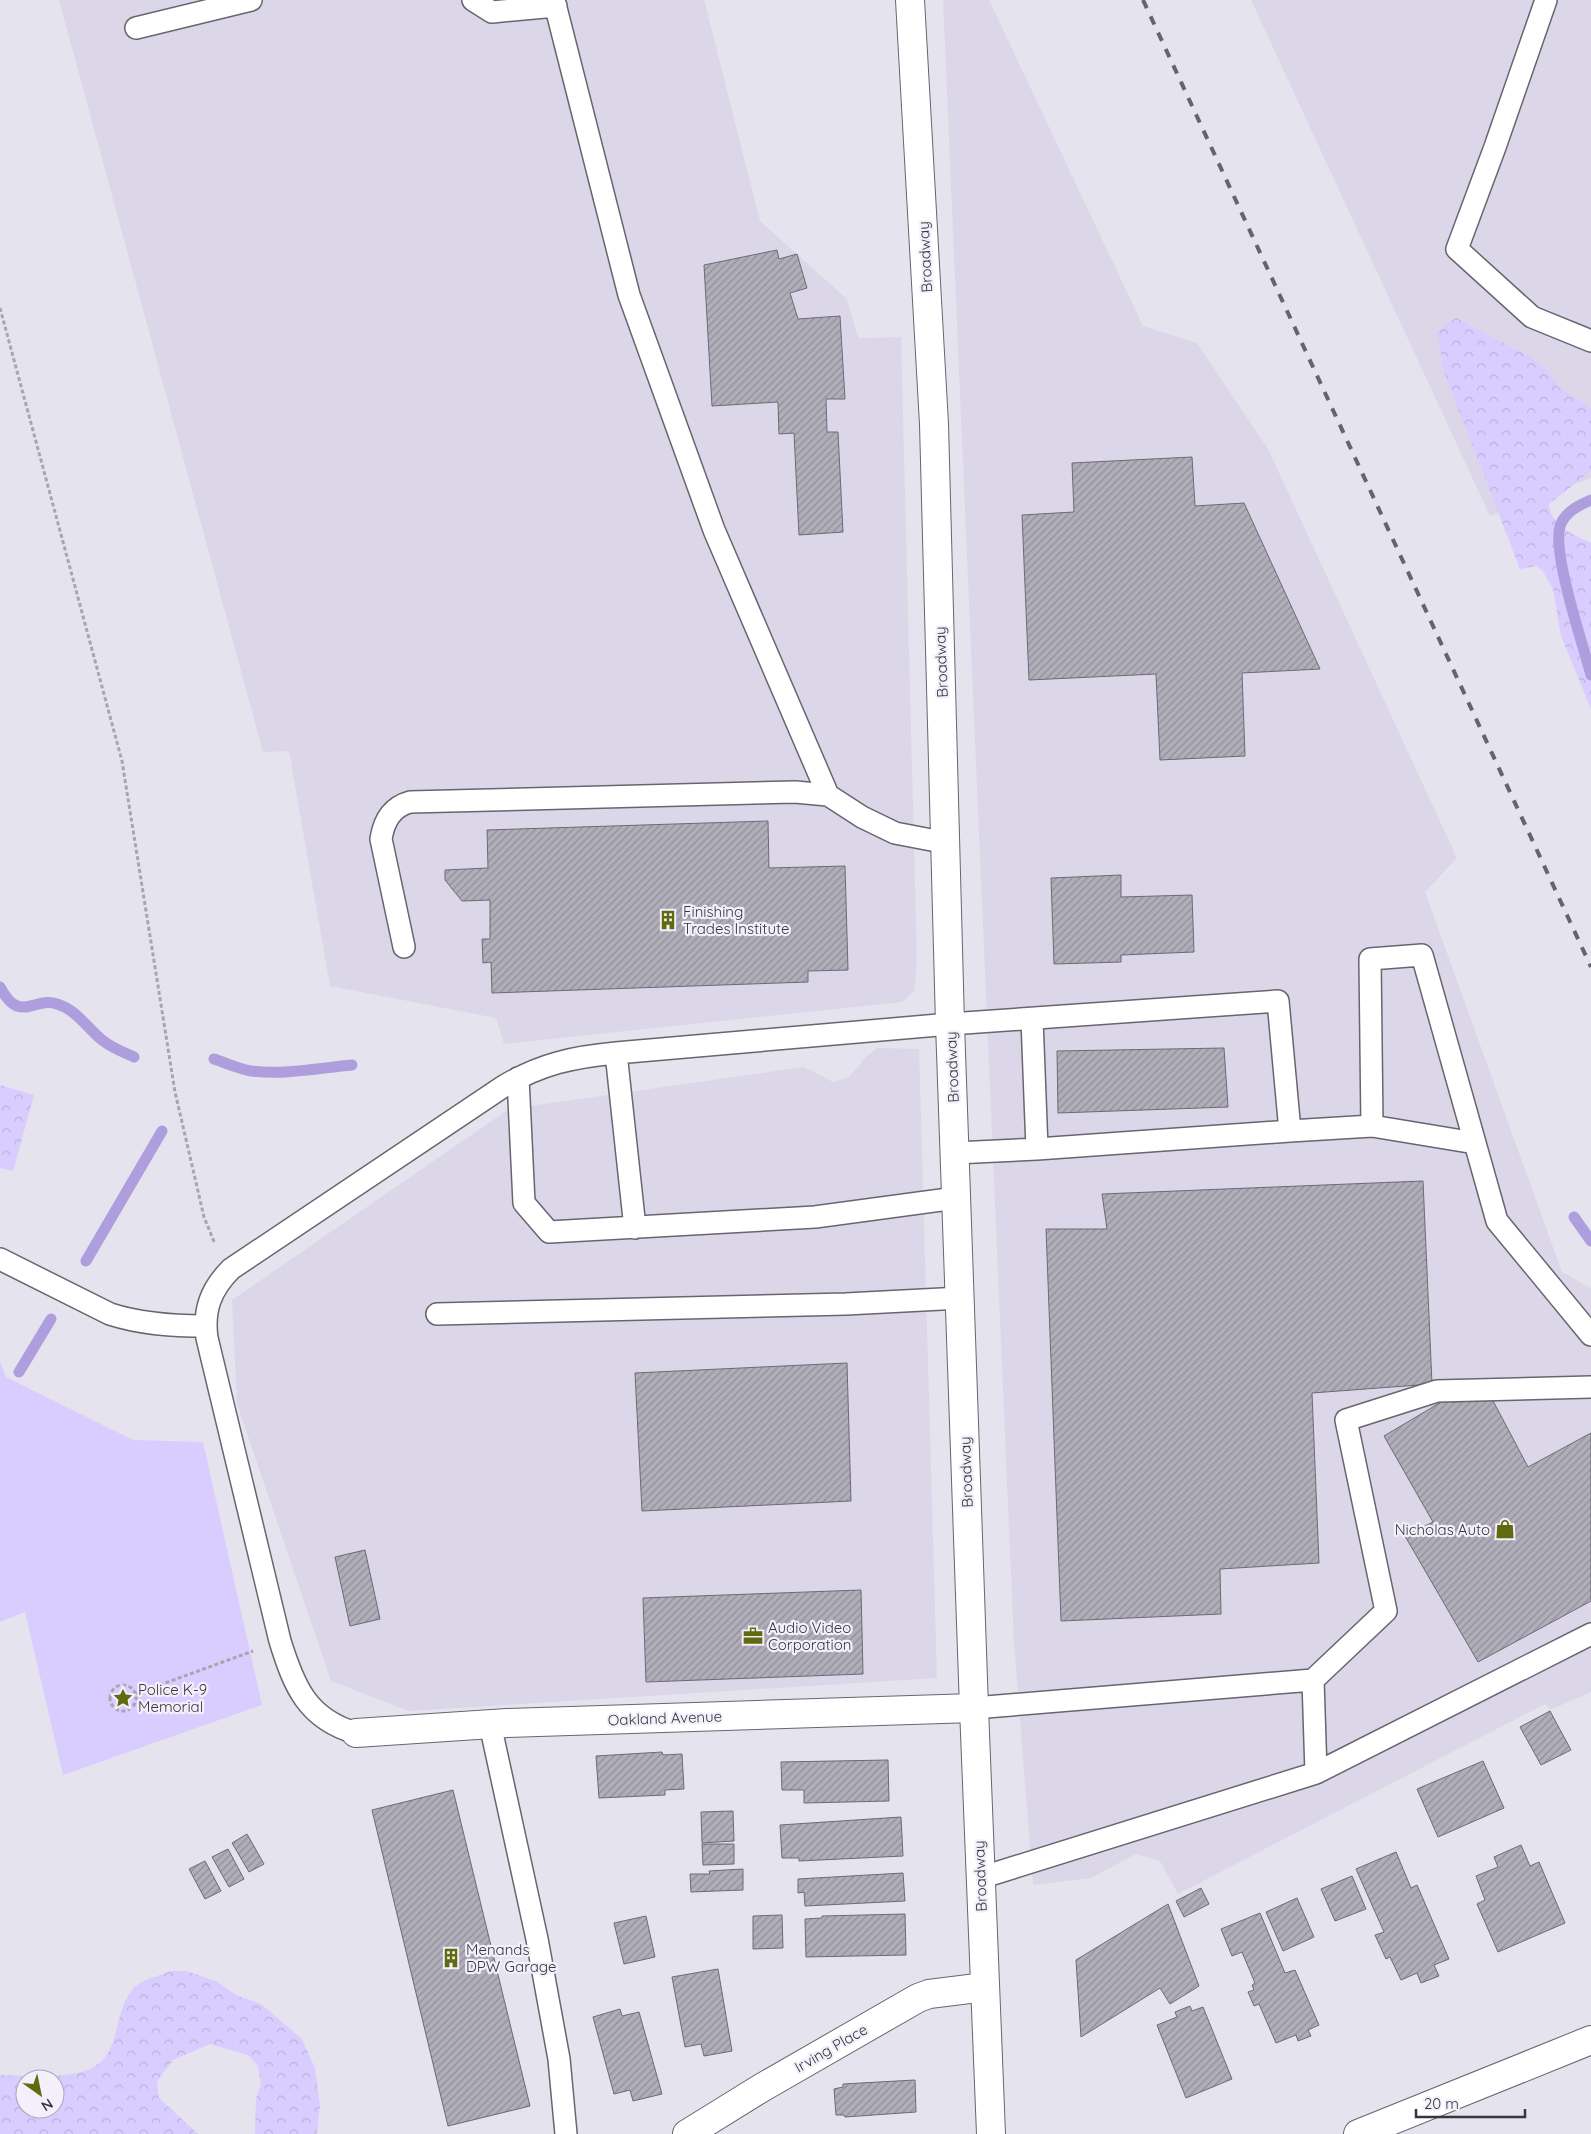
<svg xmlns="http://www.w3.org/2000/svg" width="1591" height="2134" viewBox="0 0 1591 2134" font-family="Quicksand,sans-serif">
<defs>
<pattern id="forest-crowns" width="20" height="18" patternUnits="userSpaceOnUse" patternTransform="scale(1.25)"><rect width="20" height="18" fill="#d9cdff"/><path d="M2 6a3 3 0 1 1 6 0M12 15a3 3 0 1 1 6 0" fill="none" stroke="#bbb1db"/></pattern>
<pattern id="building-hatch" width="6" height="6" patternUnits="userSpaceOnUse" patternTransform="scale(1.25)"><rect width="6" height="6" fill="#b0aeb9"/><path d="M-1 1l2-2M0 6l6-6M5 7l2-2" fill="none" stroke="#908e98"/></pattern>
</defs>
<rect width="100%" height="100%" fill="#e5e3ee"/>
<path fill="#dbd7e9" d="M59 0H704L760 221 847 299 858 338 901 337 917 963 914 991 902 1002 504 1044 496 1018 330 986 289 751 263 752Z
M943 0H989L1143 326 1197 343 1268 449 1457 858 1425 892 1562 1272 1591 1288V1692L1550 1710 1545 1704 1178 1894 1160 1861 1136 1854 1091 1878 1033 1885 1014 1644Z
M1251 0H1591V478L1490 516Z
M877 1048 919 1049 937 1678 409 1711 331 1681 237 1404 232 1300 509 1109 804 1067 833 1082 849 1077 866 1057Z"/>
<path fill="#d9cdff" d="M0 1362 6 1377 133 1440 203 1442 262 1705 63 1775 25 1612 0 1622Z"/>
<path fill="url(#forest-crowns)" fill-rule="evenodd" d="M1457 318 1530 357 1549 372 1557 386 1591 408V471L1549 504C1550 526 1574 535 1591 543V709L1561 636 1553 589 1542 570 1536 566 1520 569 1444 372 1437 332 1450 321Z
M0 1085 34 1095 13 1171 0 1168Z
M171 1971H186L216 1981 236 1995 261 2004 302 2039 315 2068 320 2105 317 2134H255L256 2099 261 2084 258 2066 248 2055 210 2044 173 2060 157 2081 159 2098 198 2134H0V2075C27 2075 76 2081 98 2064 122 2046 113 2008 136 1986 144 1979 161 1975 171 1971ZM25 2079H55V2109H25Z"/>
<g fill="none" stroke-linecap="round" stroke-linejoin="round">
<path stroke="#ae9edd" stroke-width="11" d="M1591 500C1579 505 1565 512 1560 526 1552 553 1583 645 1591 675
M0 987C20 1025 34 996 57 1004 77 1010 87 1028 102 1040 112 1048 123 1052 134 1057
M214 1059C226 1063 239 1069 251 1071 285 1075 319 1068 352 1065
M1574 1217 1591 1241
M86 1261 162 1131
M19 1372 51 1319"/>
</g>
<path fill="url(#building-hatch)" stroke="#6c6a74" d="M777 250 779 259 797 254 807 288 790 293 798 319 840 316 845 399H826L827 432H838L843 532 799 535 794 433 779 434 778 402 712 406 704 265Z
M1192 457 1195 506 1244 503 1320 669 1242 673 1245 756 1160 760 1156 674 1029 680 1022 515 1074 512 1072 463Z
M768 821 769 868 845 866 848 970 808 971V982L492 993 491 962 483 963 482 939H490V900L462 901 445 880V870L488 868 487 830Z
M1121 875V897L1192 895 1194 952 1121 955V962L1054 964 1051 878Z
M1224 1048 1228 1107 1058 1113 1057 1051Z
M1423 1181 1432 1384 1312 1393 1319 1563 1220 1569 1221 1614 1061 1621 1046 1229H1107L1102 1194Z
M847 1363 851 1501 642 1511 635 1373Z
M1491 1397 1528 1467 1591 1433V1601L1478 1662 1405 1536 1433 1522 1384 1436 1448 1398Z
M365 1550 380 1619 350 1626 335 1557Z
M861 1590 863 1674 646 1682 643 1598Z
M1550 1711 1571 1750 1541 1765 1520 1727Z
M662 1752 663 1755 682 1754 684 1789 665 1790V1795L599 1798 596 1756Z
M888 1760 889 1801 804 1803V1790H782L781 1762Z
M1483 1761 1504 1808 1438 1837 1417 1789Z
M453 1790 530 2106 448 2126 372 1810Z
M733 1811 734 1841 702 1843 701 1812Z
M901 1817 903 1856 799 1861V1858H782L780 1825Z
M247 1834 264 1864 249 1872 232 1843Z
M702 1844H734V1864L703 1865Z
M1521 1845 1530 1866 1539 1862 1565 1923 1498 1952 1477 1904 1485 1900 1476 1876 1498 1867 1494 1857Z
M228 1849 244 1879 229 1887 212 1857Z
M1396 1852 1411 1888 1417 1885 1449 1959 1434 1965 1439 1976 1421 1983 1417 1973 1401 1980 1390 1957 1386 1959 1375 1935 1384 1932 1356 1869Z
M205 1861 221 1891 205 1899 189 1869Z
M743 1869V1890L691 1892 690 1874H710L709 1871Z
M903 1873 905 1901 805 1906 804 1892 798 1893V1879Z
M1352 1876 1366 1909 1335 1921 1321 1889Z
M1201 1888 1209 1904 1184 1917 1176 1901Z
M1297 1898 1314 1937 1283 1951 1266 1912Z
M1168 1904 1199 1986 1170 2004 1160 1988 1081 2037 1076 1960Z
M1260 1913 1285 1973 1295 1970 1319 2025 1308 2030 1311 2036 1298 2041 1296 2035 1276 2043 1259 2004 1254 2006 1248 1992 1254 1990 1252 1985 1255 1983 1242 1952 1232 1956 1221 1929Z
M905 1914 906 1955 806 1957 805 1919 822 1918V1916Z
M782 1915 783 1948 753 1949V1916Z
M646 1916 655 1957 624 1964 614 1923Z
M718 1969 732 2051 704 2056 701 2044 685 2047 672 1977Z
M1190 2006 1192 2011 1203 2007 1232 2079 1186 2098 1157 2025 1177 2017 1175 2012Z
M620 2009 622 2016 639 2012 662 2094 633 2101 630 2090 614 2094 593 2017Z
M915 2080 916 2112 845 2117 844 2115H836L834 2089 843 2087V2084Z"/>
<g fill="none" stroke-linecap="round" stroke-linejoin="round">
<defs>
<path id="lane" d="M473 0 492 12 556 6
M554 0 629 295 714 530 828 795
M1546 0 1495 147 1457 249 1532 317 1591 341
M136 28 251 0
M404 947 381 839C384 820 392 807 410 802L795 792 828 795 862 817 895 833 947 843
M1032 1019 1037 1149
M616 1053 635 1228
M518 1078 524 1203 549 1232 815 1217 956 1198
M1372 1126 1475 1143
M1290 1131 1372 1126 1370 959 1422 955 1497 1221 1591 1335
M0 1259 110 1314C141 1324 172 1326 205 1326
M437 1314 846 1304 961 1298
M1313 1680 1386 1611 1346 1420 1437 1391 1591 1387
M974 1708 1313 1680 1316 1773 980 1878
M490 1724 537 1939 559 2059 566 2134
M356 1733C307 1719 294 1686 280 1641L207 1338C203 1310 211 1289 231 1269L504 1086C541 1064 573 1057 616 1053L950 1024 1278 1001 1290 1131 1037 1149 955 1153
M1316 1773 1591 1634"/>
<path id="street" d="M356 1733 507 1723 974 1708
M687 2134 763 2087 918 1998 929 1994 985 1987
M1358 2134 1591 2040"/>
<path id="primary" d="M910 0 934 424 950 1024 974 1708 991 2134"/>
</defs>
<use href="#lane" stroke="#67656f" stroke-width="24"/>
<use href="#street" stroke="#67656f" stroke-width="30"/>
<use href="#primary" stroke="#67656f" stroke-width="30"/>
<path stroke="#a7a6ae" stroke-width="3" stroke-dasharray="4 2.5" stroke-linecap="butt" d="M0 308 122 761 175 1092 204 1217 215 1244
M110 1698a13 13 0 1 1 26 0a13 13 0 1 1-26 0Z
M135 1694 253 1651"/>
<use href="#lane" stroke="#fff" stroke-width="21"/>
<use href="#street" stroke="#fff" stroke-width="28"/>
<use href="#primary" stroke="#fff" stroke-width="28"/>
<path stroke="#65646a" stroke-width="4" stroke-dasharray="9 9" stroke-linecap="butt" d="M1143 0 1591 967"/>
</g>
<defs>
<symbol id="building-bare" viewBox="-9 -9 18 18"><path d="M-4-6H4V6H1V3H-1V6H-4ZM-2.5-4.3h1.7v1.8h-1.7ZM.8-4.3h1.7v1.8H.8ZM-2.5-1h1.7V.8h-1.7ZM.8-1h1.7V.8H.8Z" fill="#606a0f" stroke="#f3f0fc" stroke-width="2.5" paint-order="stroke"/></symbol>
<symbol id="shop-bare" viewBox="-9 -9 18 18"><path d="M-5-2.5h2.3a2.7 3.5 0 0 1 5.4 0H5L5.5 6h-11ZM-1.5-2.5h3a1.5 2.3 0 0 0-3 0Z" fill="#606a0f" stroke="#f3f0fc" stroke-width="2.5" paint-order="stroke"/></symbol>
<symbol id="office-bare" viewBox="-9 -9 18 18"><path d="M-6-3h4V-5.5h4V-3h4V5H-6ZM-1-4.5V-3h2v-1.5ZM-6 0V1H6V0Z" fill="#606a0f" stroke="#f3f0fc" stroke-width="2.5" paint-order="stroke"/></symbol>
<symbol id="sight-bare" viewBox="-9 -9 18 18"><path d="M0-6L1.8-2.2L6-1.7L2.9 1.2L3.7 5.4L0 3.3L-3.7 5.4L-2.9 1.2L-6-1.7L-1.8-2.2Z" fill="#606a0f" stroke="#f3f0fc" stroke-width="2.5" paint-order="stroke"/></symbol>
</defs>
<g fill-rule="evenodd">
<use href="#building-bare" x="654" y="906" width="28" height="28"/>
<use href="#shop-bare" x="1491" y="1515" width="28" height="28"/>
<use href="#office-bare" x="739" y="1622" width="28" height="28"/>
<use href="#sight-bare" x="109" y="1684" width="28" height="28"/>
<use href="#building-bare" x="437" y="1944" width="28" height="28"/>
</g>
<g text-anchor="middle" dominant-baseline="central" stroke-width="4.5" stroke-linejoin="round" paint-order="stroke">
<g font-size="15" fill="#37363b" stroke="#f3f0fc">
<text transform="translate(925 257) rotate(-93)">Broadway</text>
<text transform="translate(941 662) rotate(-92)">Broadway</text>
<text transform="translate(952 1067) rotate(-92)">Broadway</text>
<text transform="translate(966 1472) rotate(-92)">Broadway</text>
<text transform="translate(665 1718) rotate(-2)">Oakland Avenue</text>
<text transform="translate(980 1876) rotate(-92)">Broadway</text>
<text transform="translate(831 2048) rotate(-30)">Irving Place</text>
</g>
<g font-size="15" fill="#37363b" stroke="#f3f0fc" text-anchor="start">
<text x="683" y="911">Finishing<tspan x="683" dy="17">Trades Institute</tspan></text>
<text x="1490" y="1529" text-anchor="end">Nicholas Auto</text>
<text x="768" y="1627">Audio Video<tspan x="768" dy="17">Corporation</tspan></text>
<text x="138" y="1689">Police K-9<tspan x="138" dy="17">Memorial</tspan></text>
<text x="466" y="1949">Menands<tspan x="466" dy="17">DPW Garage</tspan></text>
</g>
</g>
<g transform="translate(40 2094) rotate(147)"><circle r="24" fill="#f3f0fc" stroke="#a8a6af"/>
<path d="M0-4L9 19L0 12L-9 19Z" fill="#606a0f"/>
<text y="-8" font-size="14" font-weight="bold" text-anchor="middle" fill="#37363b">N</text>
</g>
<path d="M1416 2109v8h109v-8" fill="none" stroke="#37363b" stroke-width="2.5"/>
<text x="1424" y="2109" font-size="15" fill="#37363b" stroke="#f3f0fc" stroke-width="4" paint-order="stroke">20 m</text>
</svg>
